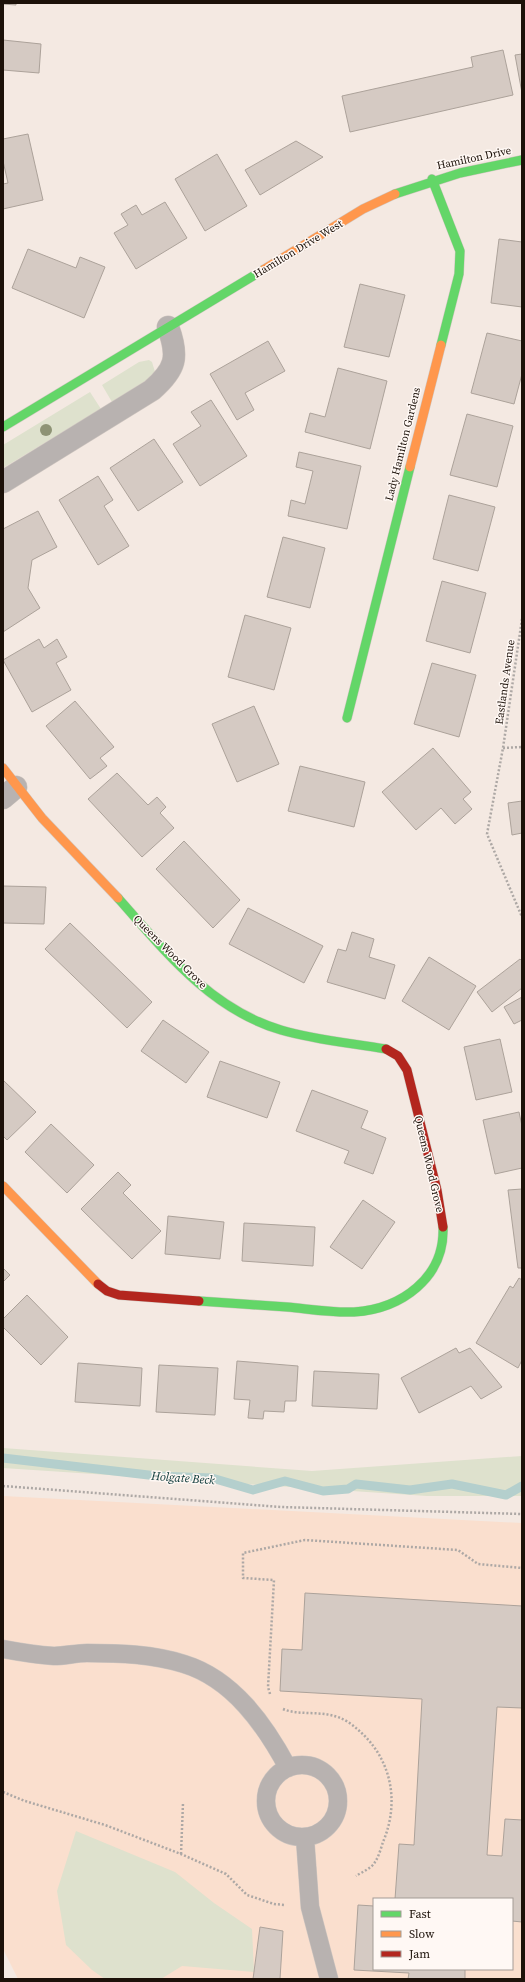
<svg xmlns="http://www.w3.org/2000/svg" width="525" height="1982" viewBox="0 0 525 1982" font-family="'Source Serif 4',serif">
<rect width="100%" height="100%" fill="#f4e9e2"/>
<path fill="#fadfce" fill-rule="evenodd" d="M3 1496 522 1523V1979H18L3 1949ZM374 1899H512V1969H374Z"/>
<path fill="#dee1cd" d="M149 360 152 362 155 372 150 378 112 402 102 385 139 362Z
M90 392 101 409 3 468V445Z
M3 1448 312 1471 522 1456V1496H427L3 1468Z
M76 1831 175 1872 214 1903 252 1929 254 1972 182 1966 161 1979H105L92 1970 66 1945 57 1891Z"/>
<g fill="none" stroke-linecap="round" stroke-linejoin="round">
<path stroke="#b4cfcd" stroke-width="9" d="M3 1458 157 1476 212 1478 253 1490 285 1481 323 1491 348 1489 356 1484 410 1490 452 1484 506 1495 522 1486"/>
</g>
<path fill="#d5cac3" stroke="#aca29a" d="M3 3H16V5L3 4Z
M3 40 41 44 39 73 3 70Z
M503 50 513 95 350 132 342 96 473 67 471 57Z
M522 54V93L515 55Z
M28 134 43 200 3 209V184L8 183 3 161V139Z
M296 141 323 157 260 195 245 170Z
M217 154 247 206 205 231 175 179Z
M165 202 187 238 136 269 114 233 128 225 121 214 136 205 142 215Z
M499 239 522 242V307L491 303Z
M28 249 76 268 80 257 105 267 84 318 12 288Z
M360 284 405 295 389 357 344 347Z
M487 333 522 341V374L514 404 471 393Z
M268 341 285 371 245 393 254 410 237 420 210 374Z
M338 368 387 381 370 449 305 432 310 413 325 417Z
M211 400 247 456 200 486 173 444 201 426 191 412Z
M467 414 513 426 497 487 450 475Z
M154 439 183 482 138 511 110 468Z
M299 452 361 466 347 529 288 516 291 500 305 504 313 471 296 467Z
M98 476 113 500 104 506 129 546 98 565 59 500Z
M449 495 495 507 478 571 433 559Z
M38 511 57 547 32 560 28 588 40 608 3 632V529Z
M283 537 325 548 310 608 267 597Z
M442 581 486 593 470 653 426 641Z
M245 615 291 628 274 690 228 677Z
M39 639 44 648 57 639 67 657 56 663 71 690 32 712 3 660Z
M432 663 476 675 459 737 414 724Z
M75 701 114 747 100 758 107 766 90 779 46 726Z
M254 706 279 764 237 782 212 724Z
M433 748 471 792 463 799 472 809 455 824 441 808 416 830 382 792Z
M300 766 365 782 354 827 288 811Z
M117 773 148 805 157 797 166 807 160 813 174 828 142 857 88 799Z
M522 801V833L512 835 508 803Z
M184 841 240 900 213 928 156 869Z
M3 886 46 887 44 924 3 923Z
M248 908 323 946 304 983 229 944Z
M70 923 152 1002 127 1028 45 949Z
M352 932 374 939 369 957 395 965 385 999 327 982 338 949 346 951Z
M429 957 476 986 449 1030 402 1001Z
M520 959 522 961V988L492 1012 477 992Z
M522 997V1020L514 1024 504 1007Z
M163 1020 209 1052 186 1083 141 1051Z
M500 1039 512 1092 476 1100 464 1047Z
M220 1061 280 1082 267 1118 207 1097Z
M3 1080 36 1112 7 1140 3 1136Z
M312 1090 368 1111 361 1128 386 1138 373 1174 344 1163 349 1151 296 1131Z
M519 1112 522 1126V1168L495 1174 483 1120Z
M51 1124 94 1165 67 1193 25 1152Z
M118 1172 131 1185 123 1193 161 1231 132 1259 81 1209Z
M522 1189V1268H518L508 1190Z
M363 1200 395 1222 362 1269 330 1247Z
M168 1216 224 1222 220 1259 165 1254Z
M244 1223 315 1227 313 1266 242 1261Z
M3 1268 10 1275 3 1282Z
M519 1278 522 1280V1360L518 1368 476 1343 510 1286 513 1288Z
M27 1295 68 1337 41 1365 3 1327V1319Z
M456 1348 459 1353 470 1348 502 1387 481 1399 471 1386 419 1413 401 1378Z
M237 1361 298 1366 296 1401H285L284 1412 264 1411 263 1419 248 1418 250 1400 234 1399Z
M78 1363 142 1368 140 1406 75 1402Z
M159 1365 218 1368 215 1415 156 1412Z
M314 1371 379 1374 377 1409 312 1406Z
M305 1593 522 1606V1708L497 1707 487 1855 502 1856 505 1819 522 1820V1922L512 1921V1899H395L399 1844 414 1845 422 1699 280 1691 282 1649 302 1650Z
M358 1905 374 1906V1969H465V1979H408L409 1973 354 1970Z
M260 1927 283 1931 280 1979H253Z"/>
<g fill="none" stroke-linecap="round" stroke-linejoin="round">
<defs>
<path id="lane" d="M3 1649C19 1652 37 1655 54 1656 65 1656 76 1653 87 1653 119 1653 153 1654 184 1664 233 1679 265 1725 288 1768
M266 1801a36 36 0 1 1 72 0a36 36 0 1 1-72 0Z
M305 1838 310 1907 329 1979"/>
<path id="street" d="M3 482 152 390C176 369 179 357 168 327
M3 798 16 787"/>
<path id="fast" d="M432 179 460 251 459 274 441 345
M395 194 460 173 522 160
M3 427 263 270
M347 718 410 467
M118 898C165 951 210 1009 281 1030 315 1040 351 1043 386 1049
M199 1301C228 1303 258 1305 287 1307 309 1309 332 1313 354 1312 401 1309 445 1278 443 1227"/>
<path id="slow" d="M263 270 363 209 395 194
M410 467 441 345
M3 768 42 818 118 898
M3 1186 98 1284"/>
<path id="jam" d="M386 1049 398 1056 407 1070 437 1190 443 1227
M98 1284 107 1291 119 1295 199 1301"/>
</defs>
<use href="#lane" stroke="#d0c7c1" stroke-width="19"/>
<use href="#street" stroke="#d0c7c1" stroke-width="23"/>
<use href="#fast" stroke="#d0c7c1" stroke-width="10"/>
<use href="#slow" stroke="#d0c7c1" stroke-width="10"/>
<use href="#jam" stroke="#d0c7c1" stroke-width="10"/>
<path stroke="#ada8a5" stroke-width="2.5" stroke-dasharray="2 2" stroke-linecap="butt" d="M522 619 503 748 487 834 522 917
M503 748 522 747
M3 1486 281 1507 522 1514
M270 1694 268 1687 274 1580 243 1578V1553L305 1540 458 1550 478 1564 522 1568
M283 1709C302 1717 326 1708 348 1722 389 1750 402 1797 383 1842 381 1848 379 1856 375 1862 372 1868 362 1872 356 1876
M3 1792 25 1801 105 1825 181 1854 226 1874 247 1895 274 1904 285 1905
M181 1854 183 1803"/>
<use href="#lane" stroke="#b8b2b0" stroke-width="18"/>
<use href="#street" stroke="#b8b2b0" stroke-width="22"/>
<use href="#fast" stroke="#63d668" stroke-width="9"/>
<use href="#slow" stroke="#ff974d" stroke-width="9"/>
<use href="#jam" stroke="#b3261e" stroke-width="9"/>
</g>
<circle fill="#8e9375" cx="46" cy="430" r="6"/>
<g text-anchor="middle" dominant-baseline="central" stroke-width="3" stroke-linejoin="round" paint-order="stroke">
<g font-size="11" fill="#1c1109" stroke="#fff8f4">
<text transform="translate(474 158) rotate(-12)">Hamilton Drive</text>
<text transform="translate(298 249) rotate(-31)">Hamilton Drive West</text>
<text transform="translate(403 444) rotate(-76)">Lady Hamilton Gardens</text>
<text transform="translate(505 682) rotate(-82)">Eastlands Avenue</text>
<text transform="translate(170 952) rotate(45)">Queens Wood Grove</text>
<text transform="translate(429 1164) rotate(77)">Queens Wood Grove</text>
</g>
<g font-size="12" font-style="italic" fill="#053333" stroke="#fff8f4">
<text transform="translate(183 1478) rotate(4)">Holgate Beck</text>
</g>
</g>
<rect width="525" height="1982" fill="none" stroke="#1c1109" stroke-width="8"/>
<rect x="373" y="1898" width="140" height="72" fill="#fff8f4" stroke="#a49c96"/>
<rect x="381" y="1911" width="20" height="6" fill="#63d668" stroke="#a49c96"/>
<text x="409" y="1918" font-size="12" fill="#1c1109">Fast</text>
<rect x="381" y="1931" width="20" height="6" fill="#ff974d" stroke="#a49c96"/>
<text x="409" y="1938" font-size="12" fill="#1c1109">Slow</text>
<rect x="381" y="1951" width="20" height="6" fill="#b3261e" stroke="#a49c96"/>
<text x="409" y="1958" font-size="12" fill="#1c1109">Jam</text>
</svg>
